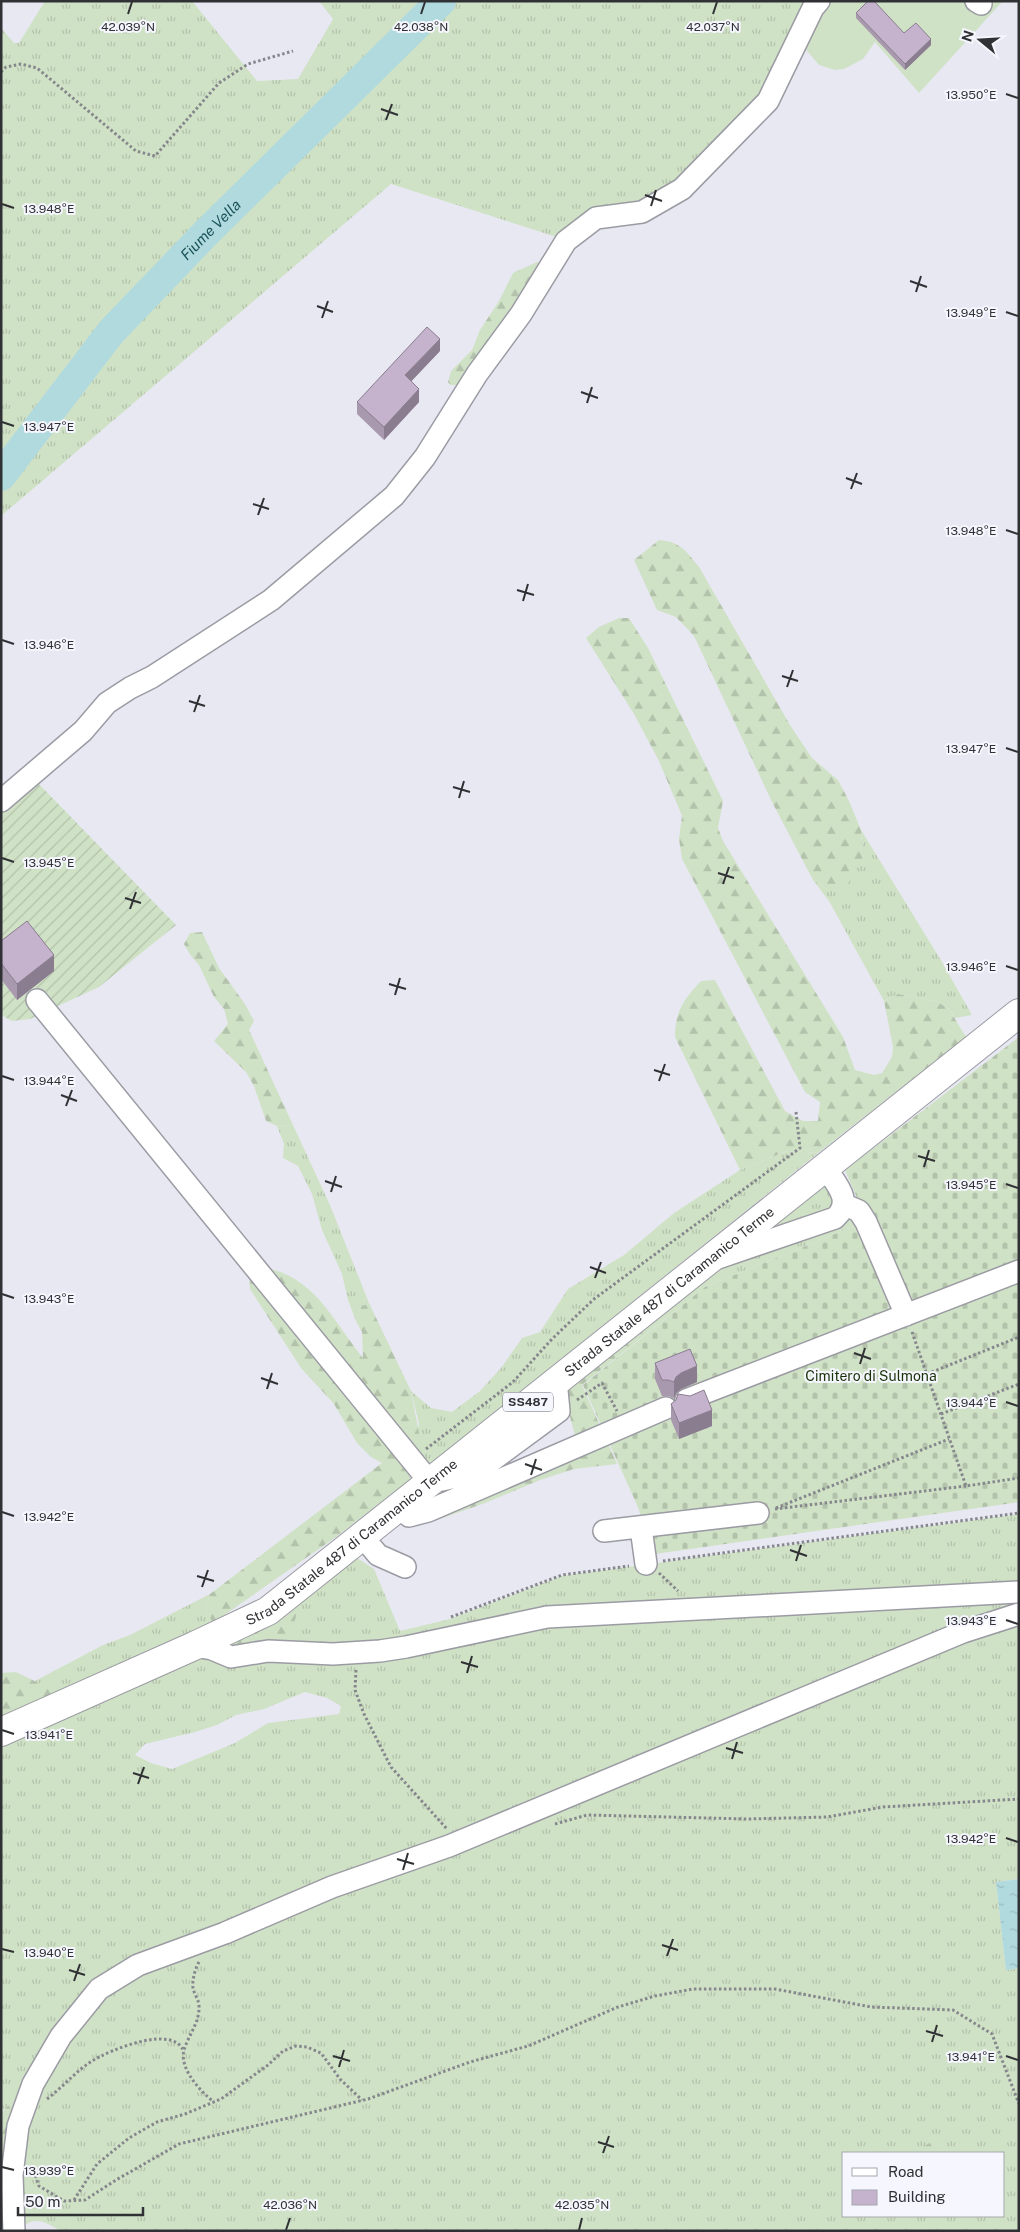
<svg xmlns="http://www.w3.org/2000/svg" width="1020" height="2232" viewBox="0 0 1020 2232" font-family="'Public Sans',sans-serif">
<defs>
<pattern id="grass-tufts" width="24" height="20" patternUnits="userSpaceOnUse" patternTransform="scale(1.25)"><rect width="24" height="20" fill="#d0e2c6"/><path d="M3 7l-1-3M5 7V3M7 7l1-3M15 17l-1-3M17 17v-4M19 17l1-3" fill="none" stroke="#b3c2ab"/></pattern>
<pattern id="forest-firs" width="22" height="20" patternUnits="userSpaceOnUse" patternTransform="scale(1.25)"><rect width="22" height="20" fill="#d0e2c6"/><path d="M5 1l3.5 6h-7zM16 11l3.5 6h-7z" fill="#b3c2ab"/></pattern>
<pattern id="cemetery-stones" width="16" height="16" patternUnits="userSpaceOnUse" patternTransform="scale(1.25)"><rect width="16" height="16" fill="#d0e2c6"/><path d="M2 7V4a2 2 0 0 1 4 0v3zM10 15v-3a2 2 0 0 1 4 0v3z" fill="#b3c2ab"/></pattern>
<pattern id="garden-furrows" width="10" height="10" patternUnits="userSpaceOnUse" patternTransform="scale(1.25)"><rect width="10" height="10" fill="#d0e2c6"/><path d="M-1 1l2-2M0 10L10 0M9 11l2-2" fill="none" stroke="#b3c2ab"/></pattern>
<pattern id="water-ripples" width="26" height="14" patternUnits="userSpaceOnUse" patternTransform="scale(1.25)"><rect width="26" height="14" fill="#b1dade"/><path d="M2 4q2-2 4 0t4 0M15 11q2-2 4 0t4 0" fill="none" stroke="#99bcbf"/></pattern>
</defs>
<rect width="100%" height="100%" fill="#e8e8f2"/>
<path fill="url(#grass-tufts)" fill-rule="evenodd" d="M45 1H192L257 81 298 79 333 19 319 1H818L767 101 682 189 566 240 391 184 1 516V28L14 43H19Z
M861 830 942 962 972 1015 955 1018 949 1009 936 1001 898 994 884 1001 829 901 813 880 827 889 862 860Z
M293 1125 330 1205 369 1303 361 1307 356 1321 348 1300 342 1274 322 1230 312 1194 298 1166 283 1158 284 1144 277 1126Z
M787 1151 818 1153 425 1468 412 1450 419 1424 411 1391 431 1408 452 1412 480 1391 501 1368 522 1338 540 1332 568 1289 624 1255 674 1213 740 1170Z
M823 1175 832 1199 833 1208 736 1247Z
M853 1216 862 1223 705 1287H687L710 1267Z
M1019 1514V1879L996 1882 1006 1970 1019 1968V2231H61C47 2223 36 2215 22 2227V2231H1V2142L13 2126 4 2108 1 2113V1732L194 1646 348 1552 374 1569 400 1631 450 1619 562 1576ZM305 1692 327 1698 341 1706 339 1714 268 1723 235 1743 172 1769 151 1763 135 1755 145 1744 195 1732 217 1725 236 1715 264 1709ZM844 2153H1004V2216H844Z
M210 1594 205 1609 213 1623 60 1696 35 1681 103 1645 130 1635Z"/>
<path fill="url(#forest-firs)" d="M537 262 544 264 458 385H450L448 382 451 371 472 350 480 330 499 301 513 273Z
M659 540C681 542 686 551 699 567L790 725 812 758 838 780 849 801 861 830 862 860 849 882 840 889H827L813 880 772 802 694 636 676 617 657 610 634 560Z
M619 618H629L648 648 723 801 718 828 723 841 843 1037 855 1070 874 1075 882 1073 892 1057 893 1047 884 1001 898 994 936 1001 949 1009 966 1037 818 1153 787 1151 740 1170 675 1037C675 1011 684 999 701 981L715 980 785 1111 803 1121H818L820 1102 805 1092 682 859 679 839 682 816 659 761 634 714 586 638 599 627Z
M202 932 219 968 245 1004 254 1021 249 1030 293 1125 277 1126 266 1121 254 1086 246 1072 214 1041 228 1024 224 1009 214 997 199 965 191 956 184 944 190 933Z
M270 1269C316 1279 336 1325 363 1358L362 1332 356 1321 361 1307 369 1303 411 1391 421 1444 401 1457 410 1473V1480L336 1537 213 1623 205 1609 210 1594 382 1463 371 1457 357 1443 334 1404 301 1368 250 1289 249 1275Z
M687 1287H705L582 1385 617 1464 574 1469 540 1480 485 1503 437 1520 403 1523 436 1485 483 1475 576 1439 562 1388Z
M293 1604 297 1613 288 1639 249 1649 219 1648Z
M16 1672 49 1688 60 1696 1 1721V1673Z
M11 2103 14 2105C17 2121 10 2130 1 2142V2113Z
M933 2141 942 2146 948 2153H921V2148Z"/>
<path fill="url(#cemetery-stones)" d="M1019 1037V1502L655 1554 637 1505 583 1385 705 1287 867 1221 845 1170Z"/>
<path fill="url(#garden-furrows)" d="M35 780 176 925 99 987 30 1019 12 1021 1 1015V809Z"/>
<path fill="#d0e2c6" d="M826 1H1002V2L919 93 875 42 863 59 844 69 835 70 819 65 803 46Z"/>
<path fill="url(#water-ripples)" d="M1019 1879V1968L1006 1970 996 1882Z"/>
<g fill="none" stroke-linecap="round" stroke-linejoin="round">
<path stroke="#b1dade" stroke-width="30" id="s1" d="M1 476 111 332 205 234 441 1"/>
<defs>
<path id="minor" d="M976 1 981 4
M1 801 83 731 107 703 130 688 152 677 271 600 394 496 425 457 477 374 521 314 566 241 596 218 642 212 682 189 768 101 813 8 819 1
M37 1000 429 1481
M845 1205 859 1211 866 1222 906 1315
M718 1258 835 1218C854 1201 836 1184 825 1167
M686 1400 1019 1271
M435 1476 442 1480 475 1473 559 1411 556 1380
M399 1506 409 1516 428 1511 666 1408
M641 1528 646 1564
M604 1531 758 1513
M362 1536 378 1555 405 1567
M194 1646 212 1649 231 1657 268 1651 333 1654 380 1651 406 1647 547 1617 1019 1592
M14 2231 12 2175 18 2126 33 2084 61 2036 99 1989 138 1965 225 1933 332 1887 449 1846 963 1632 1019 1614"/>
<g id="major">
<path id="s2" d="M1 1732 194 1646 268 1611 1019 1013"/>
</g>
</defs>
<use href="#minor" stroke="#9b9ba4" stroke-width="24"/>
<use href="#major" stroke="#9b9ba4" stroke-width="30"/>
<path stroke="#86878d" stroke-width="3" stroke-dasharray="2.5 2.5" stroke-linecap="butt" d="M1 72 6 67 21 64 37 68 136 151 155 156 219 83 248 64 293 51
M912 1332 966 1486 1019 1478
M927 1374 1019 1337
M577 1400 602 1383 617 1411
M941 1414 1019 1384
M426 1449 513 1382 552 1339 594 1299 800 1148 796 1112
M776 1508 949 1439
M775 1509 966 1486
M663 1561 1019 1513
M659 1573 678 1591
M451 1617 562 1575 629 1566
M356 1670 355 1690 364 1714 391 1767 447 1829
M555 1824 587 1815 748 1819 827 1817 883 1807 1019 1799
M199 1962C195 1969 192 1980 193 1988 194 1994 199 2000 199 2006 200 2022 188 2036 184 2050 179 2069 201 2092 214 2102
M47 2099C63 2087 76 2071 92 2061 110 2050 174 2023 184 2052
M32 2166 39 2186 64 2201 85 2200 116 2180 179 2144 368 2099 470 2062 528 2046 618 2007 655 1996 693 1989H775L871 2007 953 2010 992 2034 1019 2104
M74 2200 97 2164 129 2138 157 2122 185 2114 221 2099 268 2065 283 2051 296 2046 307 2047 321 2053 340 2079 362 2100"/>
<use href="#minor" stroke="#fff" stroke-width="21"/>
<use href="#major" stroke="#fff" stroke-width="28"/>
</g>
<path fill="#a999af" d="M856 13 904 33 931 45 905 70 856 18Z
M440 351 411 381 419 402 384 440 357 414V402Z
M1 941 54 971 17 1000 1 979Z
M655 1363 697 1382 681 1389 676 1393 674 1398 668 1396H662L655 1379Z
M671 1404 712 1426 679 1439 671 1420Z"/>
<path fill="#8a7d8f" d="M931 39V45L905 70V64Z
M440 339V351L405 388V375Z
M419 389V402L384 440V427Z
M54 955V971L17 1000V984Z
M697 1366V1382L681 1389 676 1393 674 1398V1382L676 1377 681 1373Z
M712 1410V1426L679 1439V1423Z"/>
<path fill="#c5b2cc" stroke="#8a7d8f" d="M868 1H874L904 33 916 23 931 39 905 64 856 13Z
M427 327 440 339 405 375 419 389 384 427 357 402Z
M27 921 54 955 17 984 1 963V941Z
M690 1349 697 1366 681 1373 676 1377 674 1382 668 1380H662L655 1363Z
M704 1390 712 1410 679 1423 671 1404 676 1400 678 1394 690 1396Z"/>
<path fill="none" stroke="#303134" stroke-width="2" d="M128 14 132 2M421 14 425 2M713 14 717 2M1006 94 1018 98M381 109 398 115M386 120 392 104M645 195 662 201M2 204 14 208M651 206 656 190M910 281 927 287M916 292 921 276M317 306 333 312M1006 312 1018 316M322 318 328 301M581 392 598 398M587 403 592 387M2 422 14 426M846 478 862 484M851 489 857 473M253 504 269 509M258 515 264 498M1006 530 1018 534M517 590 534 595M523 601 528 584M2 640 14 644M782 676 798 681M787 687 793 670M189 701 205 706M194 712 200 695M1006 748 1018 752M453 787 470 792M459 798 464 781M2 858 14 862M718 873 734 878M723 884 729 867M125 898 141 903M130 909 136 892M1006 966 1018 970M389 984 406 989M395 995 400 978M654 1070 670 1075M2 1076 14 1080M659 1081 665 1064M61 1095 77 1101M66 1106 72 1090M918 1156 935 1161M924 1167 929 1150M325 1181 342 1187M1006 1184 1018 1188M331 1192 336 1176M590 1267 606 1273M595 1278 601 1262M2 1294 14 1298M854 1353 871 1359M860 1364 865 1348M261 1378 278 1384M267 1389 272 1373M1006 1402 1018 1406M525 1464 542 1470M531 1475 536 1459M2 1512 14 1516M790 1550 807 1556M796 1561 801 1545M197 1576 214 1581M202 1587 208 1570M1006 1620 1018 1624M461 1662 478 1667M467 1673 472 1656M2 1730 14 1734M726 1748 743 1753M732 1759 737 1742M133 1773 149 1778M138 1784 144 1767M1006 1838 1018 1842M397 1859 414 1864M403 1870 408 1853M662 1945 678 1950M2 1949 14 1952M667 1956 673 1939M69 1970 85 1975M74 1981 80 1964M926 2031 943 2036M932 2042 937 2025M333 2056 350 2061M1006 2056 1018 2060M339 2067 344 2050M598 2142 614 2147M603 2153 609 2136M2 2167 14 2170M286 2230 290 2218M579 2230 582 2218"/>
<g text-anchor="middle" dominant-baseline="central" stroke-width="4" stroke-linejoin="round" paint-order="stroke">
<rect fill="#f5f6fe" stroke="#6b6c71" stroke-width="1" x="503" y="1392.5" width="50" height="19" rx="4"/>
<g font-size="12" font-weight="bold" fill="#303134">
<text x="528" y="1402">SS487</text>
</g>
<g font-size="14" fill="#303134" stroke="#f5f6fe">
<text stroke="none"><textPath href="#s2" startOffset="806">Strada Statale 487 di Caramanico Terme</textPath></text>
<text stroke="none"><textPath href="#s2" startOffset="401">Strada Statale 487 di Caramanico Terme</textPath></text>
</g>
<g font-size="14" fill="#1a3208" stroke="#f5f6fe">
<text x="871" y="1376">Cimitero di Sulmona</text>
</g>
<g font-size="15" font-style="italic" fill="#1c545b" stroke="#f5f6fe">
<text stroke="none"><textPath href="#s1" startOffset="324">Fiume Vella</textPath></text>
</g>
</g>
<g font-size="12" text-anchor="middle" fill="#303134" stroke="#f5f6fe" stroke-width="4" stroke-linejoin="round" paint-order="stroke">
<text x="128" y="31">42.039°N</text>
<text x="421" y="31">42.038°N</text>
<text x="713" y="31">42.037°N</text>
<text x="971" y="99">13.950°E</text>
<text x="49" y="213">13.948°E</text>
<text x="971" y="317">13.949°E</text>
<text x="49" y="431">13.947°E</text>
<text x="971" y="535">13.948°E</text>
<text x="49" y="649">13.946°E</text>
<text x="971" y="753">13.947°E</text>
<text x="49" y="867">13.945°E</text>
<text x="971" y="971">13.946°E</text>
<text x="49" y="1085">13.944°E</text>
<text x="971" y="1189">13.945°E</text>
<text x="49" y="1303">13.943°E</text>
<text x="971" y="1407">13.944°E</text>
<text x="49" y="1521">13.942°E</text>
<text x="971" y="1625">13.943°E</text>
<text x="49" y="1739">13.941°E</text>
<text x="971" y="1843">13.942°E</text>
<text x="49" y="1957">13.940°E</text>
<text x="971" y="2061">13.941°E</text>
<text x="49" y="2175">13.939°E</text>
<text x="290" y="2209">42.036°N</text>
<text x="582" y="2209">42.035°N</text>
</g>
<rect width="1020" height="2232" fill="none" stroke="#303134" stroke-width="5"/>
<rect x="842" y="2152" width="162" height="65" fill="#f5f6fe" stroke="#a6a7ad"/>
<rect x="852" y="2168" width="25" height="8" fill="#ffffff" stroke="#a6a7ad"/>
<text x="888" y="2177" font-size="15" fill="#303134">Road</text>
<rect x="852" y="2190" width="25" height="15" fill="#c5b2cc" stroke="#a6a7ad"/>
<text x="888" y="2202" font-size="15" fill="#303134">Building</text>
<g transform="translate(980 40) rotate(288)" stroke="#f5f6fe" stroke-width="4" paint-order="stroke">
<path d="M0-4L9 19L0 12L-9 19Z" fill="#303134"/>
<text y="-8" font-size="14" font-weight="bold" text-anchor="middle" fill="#303134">N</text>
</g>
<path d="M18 2207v8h125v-8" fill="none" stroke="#303134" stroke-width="2.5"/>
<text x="25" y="2207" font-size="15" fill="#303134" stroke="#f5f6fe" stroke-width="4" paint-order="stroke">50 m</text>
</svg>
